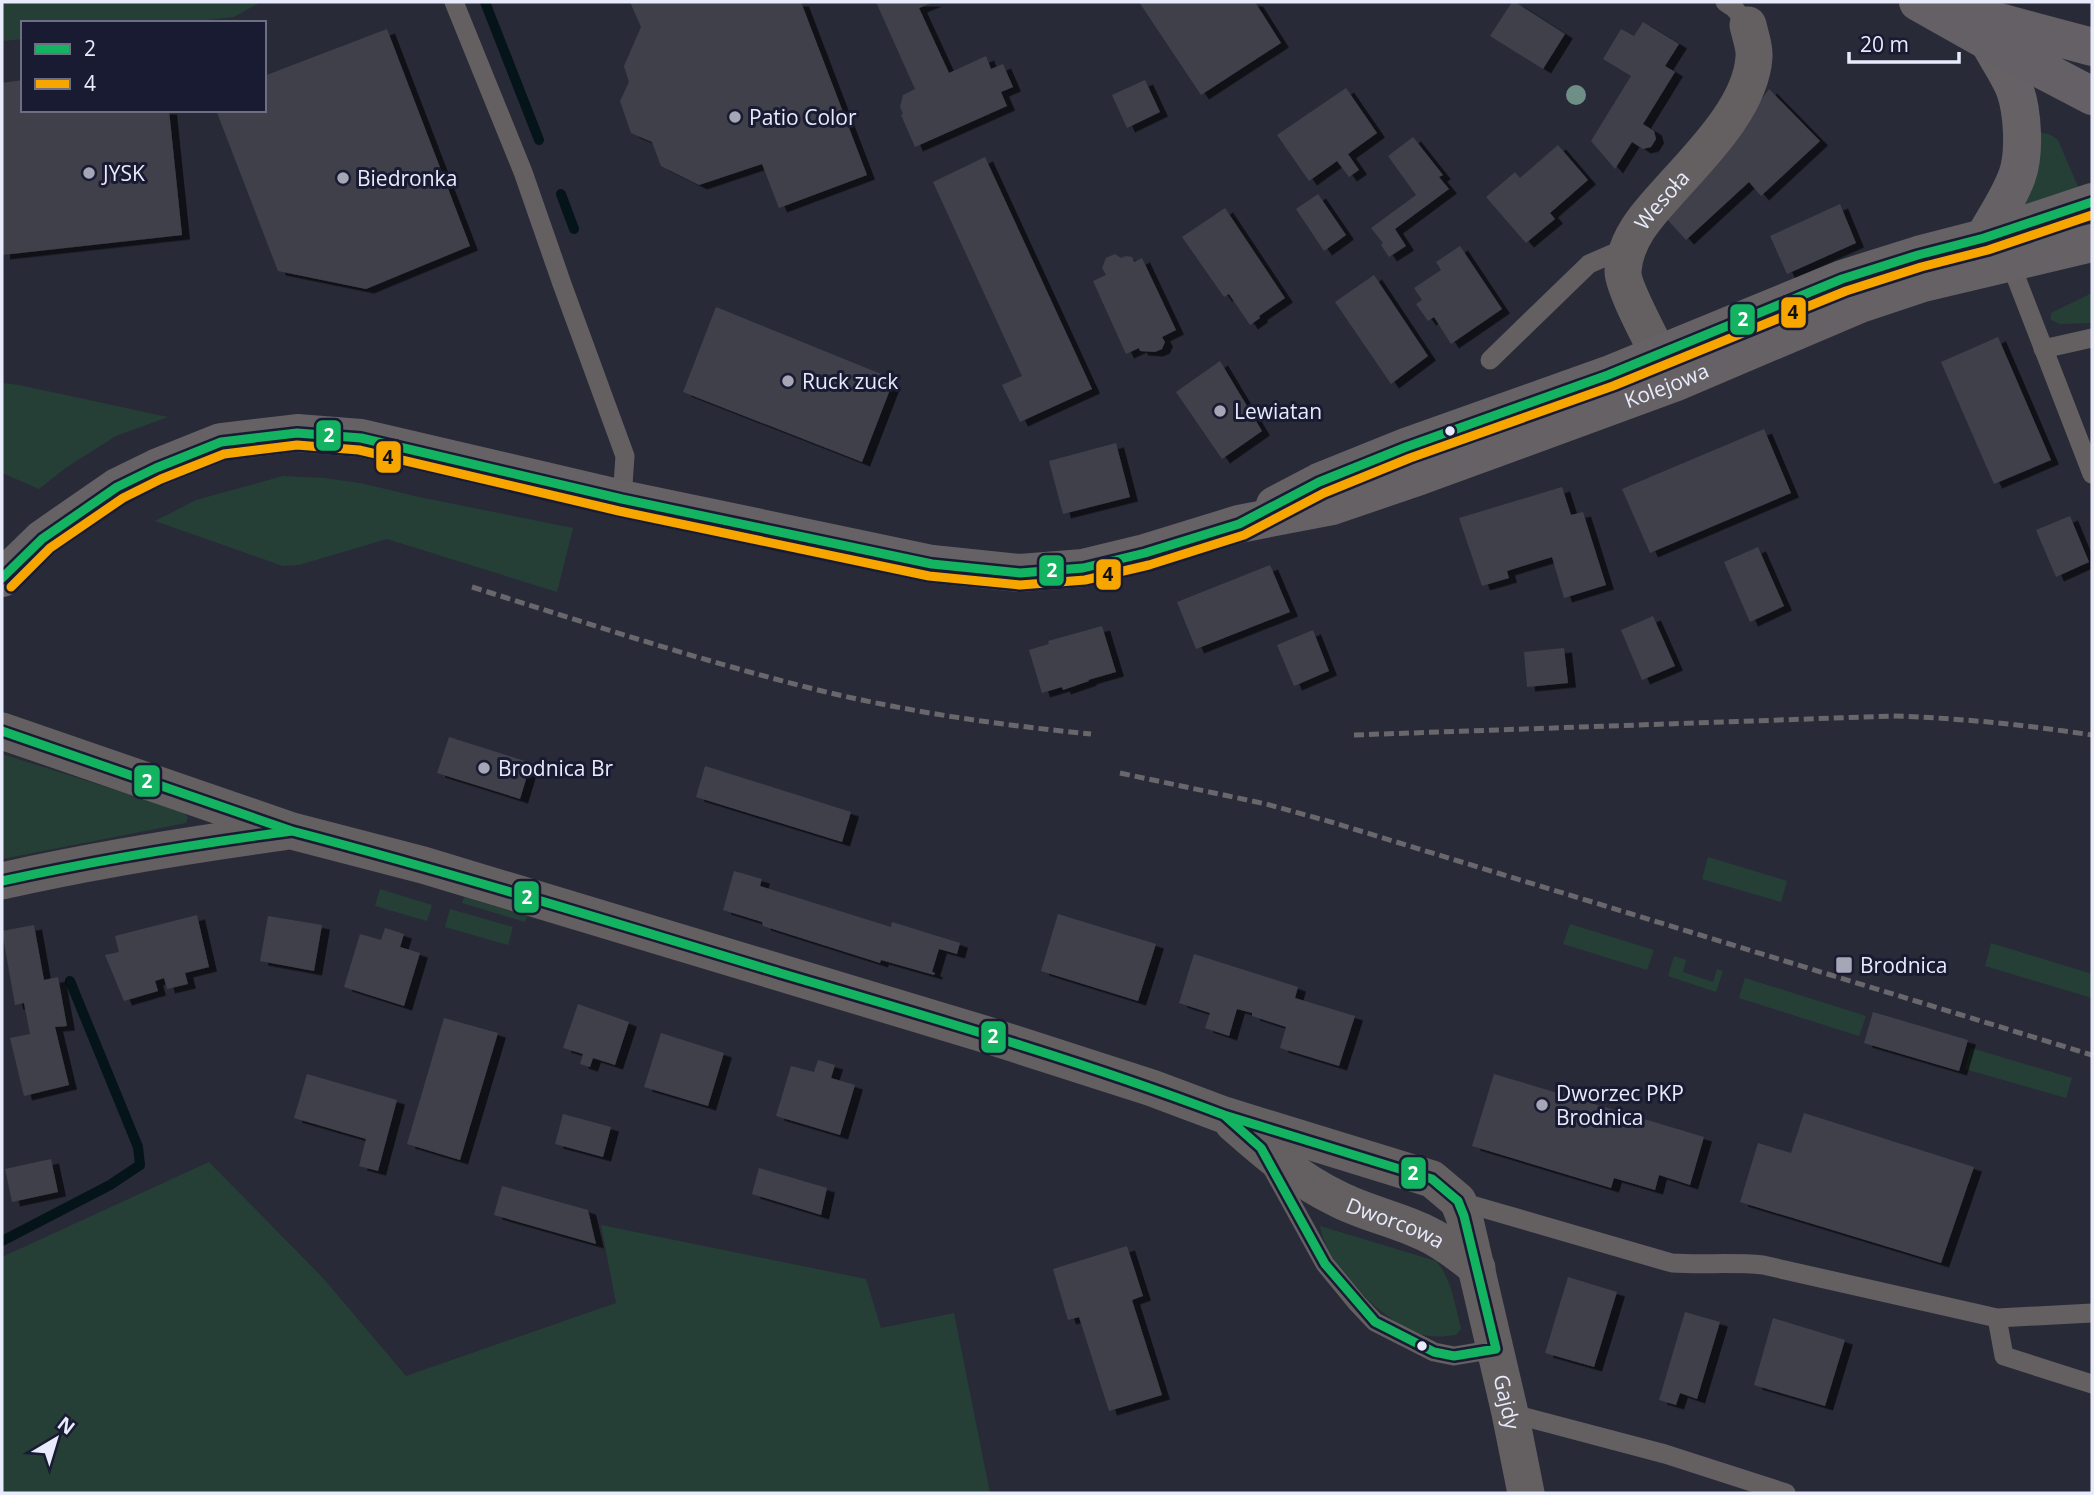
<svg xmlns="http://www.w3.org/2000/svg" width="2094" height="1495" viewBox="0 0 2094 1495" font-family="'Open Sans',sans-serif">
<defs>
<filter id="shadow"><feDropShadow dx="8" dy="4.5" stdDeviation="0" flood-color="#0009"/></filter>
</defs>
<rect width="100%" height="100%" fill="#282a37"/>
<path fill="#263f36" d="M2 2H261L234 17 179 23H23V39L2 41Z
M2036 131 2051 135 2058 140 2082 196 2024 206Z
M2092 293V323L2060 324 2051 320V313Z
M2 383 19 385 168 417 116 436 67 467 39 489 2 473Z
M283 476 324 478 360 483 419 497 573 528 557 592 387 539 299 565 283 566 155 521 196 500Z
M2 754 182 811 188 817 186 823 2 859Z
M1708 857 1787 881 1781 902 1702 879Z
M380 889 432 905 427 921 375 906Z
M464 897 527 916 525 922 462 903Z
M450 909 513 927 508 945 445 927Z
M1570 924 1654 950 1647 970 1563 944Z
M1991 943 2092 974V998L1985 966Z
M1674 956 1686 960 1683 972 1713 982 1717 969 1723 971 1716 992 1668 976Z
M1745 978 1866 1016 1859 1036 1739 998Z
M1971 1048 2072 1078 2066 1098 1965 1069Z
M209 1162 323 1278 406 1376 616 1303 601 1225 866 1279 881 1328 954 1313 990 1493H2V1257Z
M1320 1226 1436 1261C1452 1279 1455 1306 1461 1329L1456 1335C1443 1337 1427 1338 1414 1332 1377 1315 1327 1266 1320 1226Z"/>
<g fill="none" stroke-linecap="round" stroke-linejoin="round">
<path stroke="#041418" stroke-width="10" d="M485 2 539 140
M561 194 574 229
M2 1241 110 1185 140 1165 138 1147 70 981"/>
</g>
<path fill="#3f404b" filter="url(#shadow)" d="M630 2H801L867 175 779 208 762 164 699 185 661 166 652 142 631 133 620 101 629 82 624 66 641 27Z
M876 2H934L919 8 949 73 986 56 991 69 1003 64 1013 87 1001 92 1007 106 915 147 901 115 903 114 900 107 903 95 915 89Z
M1139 2H1255L1281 43 1201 95Z
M1512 2H1515L1565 34 1543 69 1490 36Z
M1643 22 1679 44 1665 66 1675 72 1643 124 1654 131 1656 139 1651 147 1643 149 1632 142 1615 169 1591 141 1631 76 1603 59 1621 29 1634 36Z
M387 29 470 246 366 289 278 271 216 110H264V76Z
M23 80V110H169L182 235 2 255V83Z
M1145 80 1160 112 1127 128 1112 95Z
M1346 88 1377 133 1348 154 1359 170 1349 177 1337 161 1309 181 1277 135Z
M1769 89 1820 141 1761 196 1749 182 1686 240 1665 217 1700 184Z
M1413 137 1443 175 1439 177 1449 189 1395 229 1406 246 1389 257 1381 245 1383 243 1371 228 1416 195 1388 156Z
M1558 145 1588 180 1550 213 1555 219 1526 243 1486 197 1515 172 1520 178Z
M985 157 1092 389 1020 422 1002 385 1022 376 933 182Z
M1318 194 1346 235 1324 251 1296 209Z
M1840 204 1856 243 1787 274 1770 236Z
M1225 208 1285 298 1259 316 1260 318 1250 325 1229 294 1224 297 1182 237Z
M1460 246 1502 309 1451 344 1434 317 1428 321 1416 304 1422 300 1414 288 1441 270 1436 262Z
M1115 254 1121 258 1126 256 1132 257 1134 262 1142 258 1176 330 1162 337 1165 342 1162 349 1155 352 1140 351 1139 348 1126 354 1093 281 1106 275 1102 268 1106 258Z
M1374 275 1428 356 1391 384 1335 302Z
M716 307 886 376 891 387 862 462 683 392Z
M1998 337 2051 460 1994 484 1941 362Z
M1220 361 1262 431 1222 459 1176 392Z
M1764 429 1791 493 1650 553 1622 489Z
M1116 443 1130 497 1063 514 1049 461Z
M1562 487 1571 515 1583 512 1606 585 1564 598 1552 557 1507 571 1509 578 1482 586 1459 518Z
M2070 516 2089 562 2056 577 2036 530Z
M1758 547 1784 606 1750 622 1724 562Z
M1270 565 1290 612 1196 649 1177 602Z
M1653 616 1675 666 1642 680 1621 630Z
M1102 626 1116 672 1088 680 1089 681 1063 690 1062 687 1042 693 1029 650 1049 644 1048 641Z
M1313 630 1329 671 1294 686 1277 645Z
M1564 648 1568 683 1527 687 1524 652Z
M449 737 531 763 520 799 437 773Z
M705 766 851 812 842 842 696 797Z
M734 871 762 879 760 886 891 927 892 922 960 943 957 954 939 949 932 972 935 973 934 975 881 960 880 963 763 926 762 922 723 910Z
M1058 914 1156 944 1138 1001 1041 971Z
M197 915 209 967 185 973 188 984 167 989 164 978 155 981 158 991 124 1001 105 955 119 952 115 936Z
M268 916 322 925 314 971 260 961Z
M34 925 44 980 58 977 67 1026 55 1027 69 1085 24 1096 10 1038 30 1034 24 1003 15 1005 2 931Z
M385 928 404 934 400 947 420 953 404 1006 344 987 360 934 381 940Z
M1194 954 1298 987 1295 998 1355 1016 1339 1066 1280 1048 1286 1027 1252 1016V1013L1237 1009 1229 1036 1205 1028 1210 1013 1179 1003Z
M578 1004 629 1022 615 1065 593 1058 590 1067 580 1064 583 1054 563 1048Z
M1873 1012 1968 1040 1959 1071 1864 1043Z
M444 1018 498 1033 460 1160 407 1144Z
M661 1033 724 1053 708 1106 644 1087Z
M818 1060 835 1065 831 1078 855 1085 840 1135 776 1116 791 1066 814 1072Z
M307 1074 397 1100 378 1171 359 1166 366 1139 294 1118Z
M1494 1074 1704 1137 1690 1185 1659 1175 1655 1190 1614 1178 1611 1188 1472 1146Z
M1804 1113 1974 1167 1941 1263 1740 1202 1758 1143 1791 1153Z
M563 1114 611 1127 603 1157 555 1144Z
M51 1159 58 1192 12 1202 5 1169Z
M759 1168 827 1188 821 1215 752 1194Z
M502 1186 588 1210 596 1244 494 1215Z
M1127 1246 1143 1296 1132 1300 1162 1395 1109 1411 1079 1317 1068 1320 1053 1269Z
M1568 1277 1617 1292 1594 1367 1545 1353Z
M1685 1312 1720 1322 1697 1399 1680 1393 1676 1405 1659 1400Z
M1773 1318 1845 1340 1825 1406 1754 1385Z"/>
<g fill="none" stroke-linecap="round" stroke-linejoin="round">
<path stroke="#645f61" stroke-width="19" d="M454 2 523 172 562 284 625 456 622 499
M1725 2 1734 8 1748 25
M2010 262 2092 474
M2043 349 2092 338
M1490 360 1589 264 1628 247
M1271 1166 1325 1264 1357 1303 1375 1322 1434 1352 1454 1356 1496 1349
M1458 1201 1672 1263C1703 1265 1733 1262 1763 1265L1997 1318 2092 1313
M1997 1318 2004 1356 2092 1384
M1510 1413 1665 1454 1786 1493"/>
<g stroke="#645f61" stroke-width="37">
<path id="s1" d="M1673 382C1663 362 1622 288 1623 271 1625 239 1647 215 1667 193 1699 157 1751 107 1754 57 1755 47 1750 35 1748 25"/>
<path id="s2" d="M2 731 292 831 423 865 984 1034 1152 1088 1224 1115 1432 1179 1458 1201 1464 1216 1510 1413 1526 1493"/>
<path d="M2 881C95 860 189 845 283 832"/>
<path id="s3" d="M1233 1123C1266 1152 1298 1180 1338 1199 1365 1213 1396 1219 1423 1232 1443 1241 1460 1254 1477 1268"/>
</g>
<g stroke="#666165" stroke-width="38">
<path d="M1984 238C1995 218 2009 198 2017 176 2025 154 2023 113 2015 90 2009 74 1997 58 1989 42"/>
<path d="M1275 505 1319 482 1406 447 1608 375 1842 279 1918 255 1984 238 2092 202"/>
<path id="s4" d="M2 578 42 539 117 487 156 468 221 442 297 433 361 438 622 499 932 564 1020 573 1083 568 1145 553 1239 524 1332 506 1420 476 1674 383 1860 304 1923 283 2092 243"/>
</g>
<path stroke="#646065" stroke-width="38" d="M1918 2 1989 42 2092 96
M1966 13 2092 47"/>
<path stroke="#69676b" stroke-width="5" stroke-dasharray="10 5" stroke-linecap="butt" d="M472 587C587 623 701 661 818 690 908 712 999 725 1091 734
M1354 735 1893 716C1960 718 2026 725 2092 735
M1120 773 1266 804 1331 822 2092 1055"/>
<defs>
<path id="bus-1" d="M2 578 42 539 117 487 156 468 221 442 297 433 361 438 622 499 932 564 1020 573 1083 568 1145 553 1239 524 1319 482 1406 447 1608 375 1842 279 1918 255 1984 238 2092 202
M2 731 292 831
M292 831C456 874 618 924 780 973 929 1017 1079 1060 1224 1115
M2 881C98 860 195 844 292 831
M1224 1115 1432 1179 1458 1201 1464 1216 1496 1349 1454 1356 1434 1352 1375 1322 1325 1264 1261 1148Z"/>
<path id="bus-2" d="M11 587 50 548 123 498 161 479 224 454 297 445 359 450 619 511 929 576 1020 585 1085 580 1149 565 1244 535 1324 493 1410 458 1613 386 1846 291 1921 267 1988 250 2092 215"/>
</defs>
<use href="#bus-1" stroke="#191b32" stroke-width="14"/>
<use href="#bus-2" stroke="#191b32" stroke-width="14"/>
<use href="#bus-1" stroke="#13b361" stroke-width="9"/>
<use href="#bus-2" stroke="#f7a600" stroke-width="9"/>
</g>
<circle fill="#6e8f86" cx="1576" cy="95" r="10"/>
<g fill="#a5a7b6" stroke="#191b32" stroke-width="2.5">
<circle cx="735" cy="117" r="7"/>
<circle cx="89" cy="173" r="7"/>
<circle cx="343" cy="178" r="7"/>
<circle cx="788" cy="381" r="7"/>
<circle cx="1220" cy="411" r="7"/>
<circle cx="484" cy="768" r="7"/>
<rect x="1835" y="956" width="18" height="18" rx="3.5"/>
<circle cx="1542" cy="1105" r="7"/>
</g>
<g fill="#e8ebfb" stroke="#191b32" stroke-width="2.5">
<circle cx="1450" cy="431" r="6"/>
<circle cx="1422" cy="1346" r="6"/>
</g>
<g text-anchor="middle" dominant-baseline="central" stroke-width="6" stroke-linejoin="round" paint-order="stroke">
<g font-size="21" fill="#e8ebfb" stroke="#191b32" text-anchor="start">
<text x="749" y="117">Patio Color</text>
<text x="103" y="173">JYSK</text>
<text x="357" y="178">Biedronka</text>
<text x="802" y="381">Ruck zuck</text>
<text x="1234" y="411">Lewiatan</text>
<text x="498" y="768">Brodnica Br</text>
<text x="1860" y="965">Brodnica</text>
<text x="1556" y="1093">Dworzec PKP<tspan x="1556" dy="24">Brodnica</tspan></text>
</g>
<g font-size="21" fill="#e8ebfb" stroke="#191b32">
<text stroke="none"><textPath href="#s1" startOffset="205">Wesoła</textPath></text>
<text stroke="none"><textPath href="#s4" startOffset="1750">Kolejowa</textPath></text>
<text stroke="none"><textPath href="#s3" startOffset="192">Dworcowa</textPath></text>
<text stroke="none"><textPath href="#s2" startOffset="1740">Gajdy</textPath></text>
</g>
</g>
<g stroke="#191b32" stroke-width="2.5">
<rect x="1780" y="296" width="27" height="33" rx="7" fill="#f7a600"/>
<rect x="1729" y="303" width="27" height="33" rx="7" fill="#13b361"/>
<rect x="315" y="419" width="27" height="33" rx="7" fill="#13b361"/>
<rect x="375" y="440" width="27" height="34" rx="7" fill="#f7a600"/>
<rect x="1038" y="554" width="27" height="33" rx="7" fill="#13b361"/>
<rect x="1095" y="558" width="27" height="33" rx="7" fill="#f7a600"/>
<rect x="133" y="764" width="28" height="34" rx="7" fill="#13b361"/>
<rect x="513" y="880" width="27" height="34" rx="7" fill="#13b361"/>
<rect x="980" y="1020" width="27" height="34" rx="7" fill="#13b361"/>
<rect x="1400" y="1156" width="27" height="34" rx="7" fill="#13b361"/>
</g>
<g font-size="19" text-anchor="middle" font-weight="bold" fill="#fff">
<text x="1743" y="326">2</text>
<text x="329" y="442">2</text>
<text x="1052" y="577">2</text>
<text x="147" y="788">2</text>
<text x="527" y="904">2</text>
<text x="993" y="1043">2</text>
<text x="1413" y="1180">2</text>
</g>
<g font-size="19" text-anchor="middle" font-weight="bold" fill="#111">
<text x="1793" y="319">4</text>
<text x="388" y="464">4</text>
<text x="1108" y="581">4</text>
</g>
<rect width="2094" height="1495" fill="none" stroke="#e8ebfb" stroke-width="7"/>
<rect x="21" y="21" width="245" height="91" fill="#191b32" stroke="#6c6e82" stroke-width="2"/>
<rect x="35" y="44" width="35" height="10" fill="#13b361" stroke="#6c6e82" stroke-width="2"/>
<text x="84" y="56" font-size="21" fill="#e8ebfb">2</text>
<rect x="35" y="79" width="35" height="10" fill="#f7a600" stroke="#6c6e82" stroke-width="2"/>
<text x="84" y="91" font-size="21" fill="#e8ebfb">4</text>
<g transform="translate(56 1439) rotate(38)" stroke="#191b32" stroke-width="5" paint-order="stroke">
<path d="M0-5L12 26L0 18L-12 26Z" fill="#e8ebfb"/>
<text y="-10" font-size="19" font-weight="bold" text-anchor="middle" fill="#e8ebfb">N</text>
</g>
<path d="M1849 52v10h110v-10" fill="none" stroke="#e8ebfb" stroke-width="3.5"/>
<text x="1860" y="52" font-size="21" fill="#e8ebfb" stroke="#191b32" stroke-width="5" paint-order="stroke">20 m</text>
</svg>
